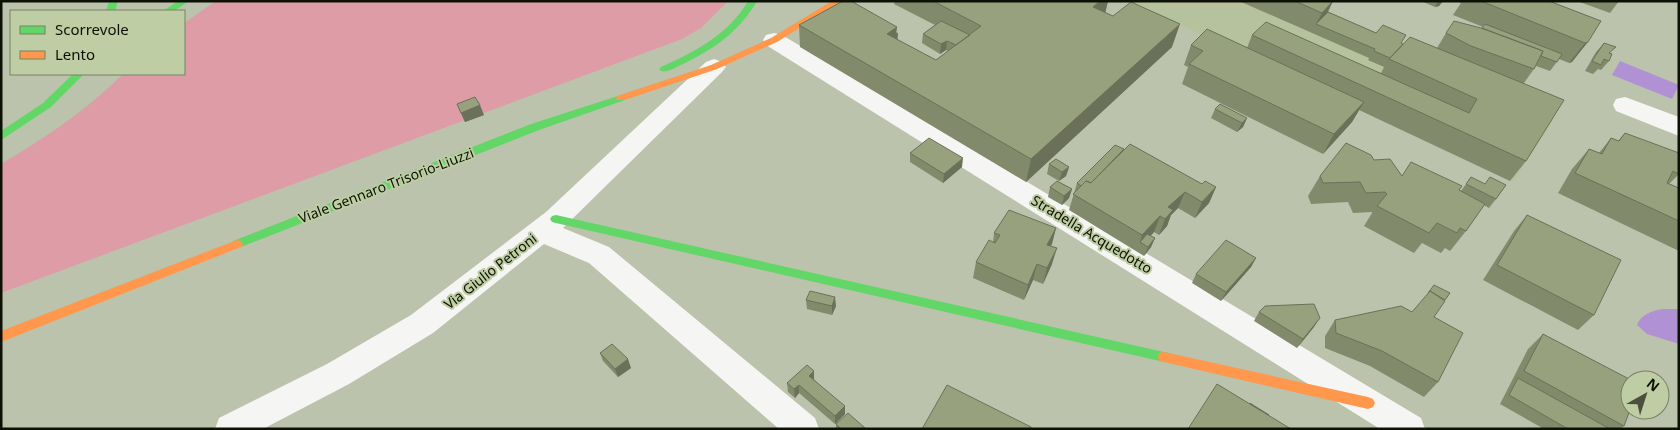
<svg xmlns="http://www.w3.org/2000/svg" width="1680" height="430" viewBox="0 0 1680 430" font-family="'Noto Sans',sans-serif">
<rect width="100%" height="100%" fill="#bbc3ad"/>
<path fill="#b6c29e" d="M1129 1H1276L1553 121 1514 181Z"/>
<path fill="#dd9ca6" d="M216 1H728L701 28 682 39 1 293V164C48 136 84 112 123 74H184V23Z"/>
<path fill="#b091d4" d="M1620 61 1679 85 1672 99 1612 75Z
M1663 309H1679V344L1647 334 1637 325C1641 314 1652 311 1663 309Z"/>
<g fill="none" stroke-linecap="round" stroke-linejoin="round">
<path fill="#f5f6f3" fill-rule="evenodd" d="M774 33 782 35 1421 418 1425 429H1380L766 45 763 40 766 35Z
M714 59 722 62 726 67 722 72 563 228 609 247 815 418 819 429H779L589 263 544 244 433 333 349 384 263 429H215L219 418 327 364 411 315 546 212 706 62Z
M1625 97 1679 117V136L1616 111 1613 105 1616 99Z"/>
<path fill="#63d668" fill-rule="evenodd" d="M109 1H118L115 11H106Z
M178 1H189L174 11H163Z
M748 1H757C739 32 714 49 683 64 676 67 668 73 661 71L659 69 661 67C696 51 728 35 748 1Z
M73 74H84L51 107 1 140V131L43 103Z
M621 95 625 96 626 98 625 100 539 130 241 247H233L231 244 233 241 531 124Z
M556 215 1164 352 1169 353 1170 357 1169 361 1164 362 556 223 552 222 550 219 552 216Z"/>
<path fill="#ff974d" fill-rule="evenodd" d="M832 1H843L777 42 717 69 625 100H617L616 98 617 96 711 65 771 38Z
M237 240 241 241 243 244 241 247 1 342V331Z
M1164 352 1368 397 1373 399 1375 403 1373 407 1368 409 1164 362 1159 361 1158 357 1159 353Z"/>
</g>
<path fill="#828a6c" d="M895 1H1108L1105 13 1172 47 1026 182 800 47 799 25 897 27 896 32 898 33 897 40 936 60 948 51 946 50 940 54 922 43 923 34 935 25 894 4Z
M1239 1H1333L1328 12 1402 44 1437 48 1446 33 1482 28 1483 27 1453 15 1461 3 1456 1H1549L1601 21 1572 62 1569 63 1559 59 1550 71 1536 66 1524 83 1526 161 1510 181 1359 110 1352 122 1323 154 1182 84 1188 67 1184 65 1191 45 1247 48 1252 35 1381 73 1384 67 1368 60 1369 58Z
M1421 1H1443L1439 6 1435 7Z
M1577 1H1619L1610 13Z
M1604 43 1611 54 1609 61 1601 70 1598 69 1593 74 1585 71 1596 52Z
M457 104 484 115 465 122Z
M1215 109 1247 118 1243 127 1237 132 1211 118Z
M1625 133 1679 174 1669 184 1679 188V251L1558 193 1572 169 1589 149 1599 153 1611 138 1618 141Z
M1124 149 1202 184 1216 187 1209 203 1195 218 1178 208 1171 215 1167 226 1159 235 1154 232 1150 236 1155 238 1151 247 1144 256 1069 210 1077 183Z
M910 153 962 167 943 183 910 162Z
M1374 160 1402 176 1461 191 1471 177 1496 199 1489 208 1484 205 1466 231 1450 251 1445 248 1441 253 1422 243 1414 253 1364 226 1372 213V212L1353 213 1348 202 1311 204 1308 196 1320 176Z
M1049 164 1069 167 1066 176 1059 181 1047 174Z
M1050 187 1072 189 1069 198 1062 205 1048 197Z
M1527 215 1594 315 1578 330 1483 280 1514 231Z
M1056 228 1051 246 1052 264 1043 284 1033 280 1024 300 973 278 976 262 993 242 994 233Z
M1256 258 1251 267 1221 301 1192 283 1196 274Z
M806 300 836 306 832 315 807 309Z
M1259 312 1314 327 1297 348 1254 321Z
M1412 312 1434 317 1438 382 1424 397 1370 366 1325 348V336L1335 320Z
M1543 334 1626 403 1624 426 1620 429H1544L1500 404 1528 349Z
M600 353 631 368 618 377 603 361Z
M814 371V379L845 414 835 424 799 393 795 398 788 392 787 383Z
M836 424 865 429H836Z"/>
<path fill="#6a7158" d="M1100 1H1108L1105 14 1093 7Z
M1333 1 1323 21 1316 24 1322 13Z
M1438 1H1443L1439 6 1435 7Z
M1180 24 1172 47 1026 182 1031 159Z
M897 27 896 34 898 33 897 42 887 34Z
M947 41 946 50 940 54 941 44Z
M1588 42 1572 62 1569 63 1585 43Z
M1364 102 1352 122 1323 154 1334 134Z
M480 105 484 115 465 122 461 113Z
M1247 118 1243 127 1237 132 1242 123Z
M963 158 962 167 943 183 944 174Z
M1069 167 1066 176 1059 181 1062 172Z
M1216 187 1209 203 1195 218 1202 202Z
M1072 189 1069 198 1062 205 1064 196Z
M1185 192 1178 208 1171 215 1167 226 1159 235 1165 219 1168 207Z
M1160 216 1154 232 1143 244 1140 242 1142 235Z
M1056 228 1052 244 1042 261 1047 245Z
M1155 238 1151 247 1144 256 1148 247Z
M1057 248 1052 264 1043 284 1047 268Z
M1256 258 1251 267 1221 301 1226 292Z
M1037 264 1033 280 1024 300 1028 285Z
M835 297 836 306 832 315V306Z
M1320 318 1314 327 1297 348 1303 339Z
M628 359 631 368 618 377 615 369Z
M814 371V379L810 384 809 376Z
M799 385V393L795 398 794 389Z
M845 406V414L835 424V416Z"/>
<path fill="#97a17d" stroke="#6a7158" d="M843 1H851L897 27 887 34 936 60 981 26 933 1H1100L1093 7 1113 16 1131 2 1180 24 1031 159 799 25Z
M1295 1H1333L1322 13Z
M1481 1H1549L1601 21 1588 42 1585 43Z
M1328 12 1376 33 1383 25 1406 35 1401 43 1403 44 1390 58 1374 51 1375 49 1316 24Z
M941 21 970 35 956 45 947 41 941 44 923 34Z
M1454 21 1481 28 1543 51 1534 69 1471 46 1446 33Z
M1266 22 1469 113 1477 99 1389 59 1410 37 1564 100 1526 161 1252 35Z
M1485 24 1562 54 1557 62 1541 56 1543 51 1482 28Z
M1207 29 1364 102 1334 134 1189 64 1203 51 1191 45Z
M1604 43 1616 47 1609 53 1612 54 1609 61 1604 59 1601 65 1592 61Z
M475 97 480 105 461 113 457 104Z
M1220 104 1247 118 1242 123 1215 109Z
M1625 133 1679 153V174L1673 171 1667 183 1679 188V221L1575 173 1589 149 1602 154 1611 138 1619 141Z
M929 138 963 158 944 174 910 153Z
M1346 143 1371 155 1374 160 1390 159 1402 176 1411 162 1462 186 1459 190 1485 204 1466 231 1460 228 1457 233 1437 223 1429 233 1377 206 1387 194 1385 192 1366 193 1360 182 1323 183 1320 176Z
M1130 144 1202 184 1205 181 1216 187 1202 202 1185 192 1168 207 1173 210 1165 219 1160 216 1142 235 1073 194 1086 181 1091 183Z
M1115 145 1124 149 1091 183 1086 181 1081 186 1077 183Z
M1056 159 1069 167 1062 172 1049 164Z
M1471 177 1485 184 1490 177 1506 185 1496 199 1466 184Z
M1057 181 1072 189 1064 196 1050 187Z
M1009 210 1056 228 1047 245 1057 248 1047 268 1037 264 1028 285 976 262 989 240 995 243 1000 235 994 233Z
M1527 215 1621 260 1594 315 1497 265Z
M1147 234 1155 238 1148 247 1140 242Z
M1226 240 1256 258 1226 292 1196 274Z
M1434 285 1450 293 1445 300 1430 291 1428 293Z
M810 291 835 297 832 306 806 300Z
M1430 291 1445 301 1434 317 1463 333 1438 382 1382 351 1336 333 1335 320 1401 306 1412 312Z
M1314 304 1320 318 1303 339 1259 312 1265 306Z
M1543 334 1631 380H1630V393L1626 403 1630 405V410L1624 426 1524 371Z
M612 344 628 359 615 369 600 353Z
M807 365 814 371 809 376 845 406 835 416 799 385 794 389 787 383Z
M1518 378 1610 429H1568L1509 395Z
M1217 384 1291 429H1188Z
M947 385 1031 427 1030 429H922Z
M1250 403 1269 415 1250 404Z
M848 413 865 428 864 429H841L836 424Z"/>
<g text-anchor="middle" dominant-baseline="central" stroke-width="4" stroke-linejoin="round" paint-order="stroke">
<g font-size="14" fill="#0d1104" stroke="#becda3">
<text transform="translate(386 185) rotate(-21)">Viale Gennaro Trisorio-Liuzzi</text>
<text transform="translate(1092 234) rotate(31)">Stradella Acquedotto</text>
<text transform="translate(490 271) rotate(-38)">Via Giulio Petroni</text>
</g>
</g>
<rect width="1680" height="430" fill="none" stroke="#0d1104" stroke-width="5"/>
<rect x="10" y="10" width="175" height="65" fill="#becda3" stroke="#778263"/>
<rect x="20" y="26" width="25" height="8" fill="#63d668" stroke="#778263"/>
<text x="55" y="35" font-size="15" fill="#0d1104">Scorrevole</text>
<rect x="20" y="51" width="25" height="8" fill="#ff974d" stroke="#778263"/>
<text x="55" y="60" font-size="15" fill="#0d1104">Lento</text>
<g transform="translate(1645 395) rotate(39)"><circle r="24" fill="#becda3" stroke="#778263"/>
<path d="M0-4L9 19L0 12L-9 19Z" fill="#4a4f3f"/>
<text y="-8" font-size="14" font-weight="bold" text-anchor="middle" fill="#0d1104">N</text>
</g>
</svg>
